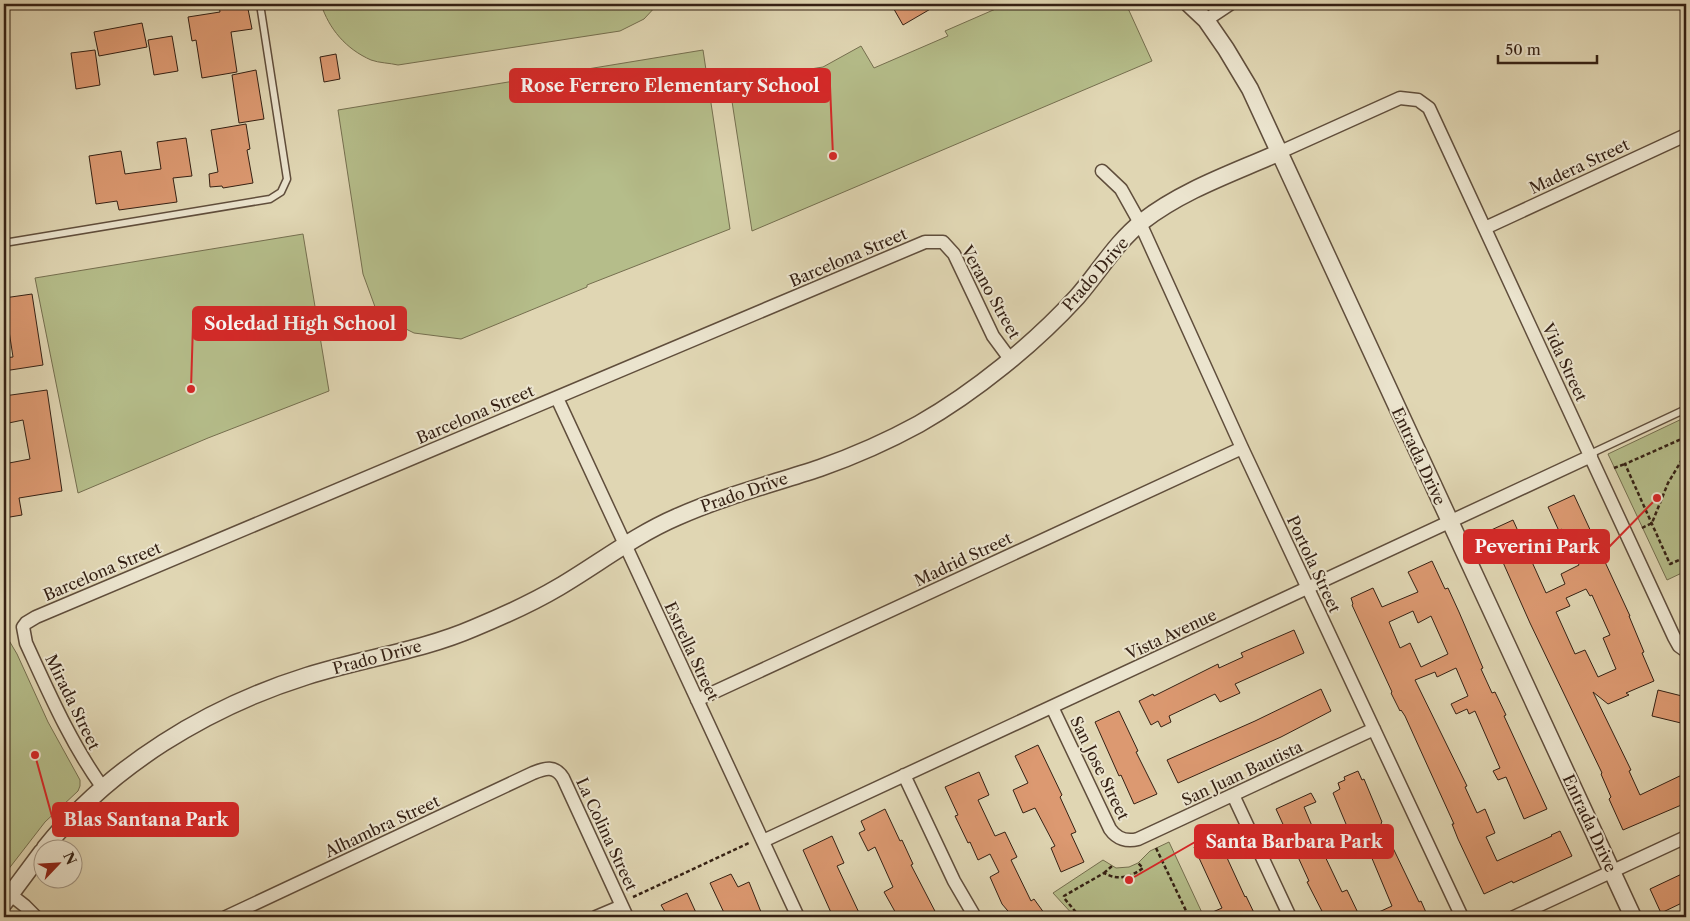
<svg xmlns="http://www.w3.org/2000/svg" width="1690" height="921" viewBox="0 0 1690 921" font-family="'Libre Caslon Text',serif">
<rect width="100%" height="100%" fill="#e0d6b3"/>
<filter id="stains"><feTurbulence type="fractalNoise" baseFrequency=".004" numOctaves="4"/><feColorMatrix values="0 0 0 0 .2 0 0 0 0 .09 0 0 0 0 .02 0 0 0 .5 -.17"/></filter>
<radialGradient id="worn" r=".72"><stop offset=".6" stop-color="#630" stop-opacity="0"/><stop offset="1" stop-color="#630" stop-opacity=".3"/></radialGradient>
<path fill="#b5bd8a" stroke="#756f4f" d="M321 4H658L644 19 620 31 398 65C390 63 379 63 371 60 346 49 329 29 321 4Z
M1007 4H1126L1152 61 752 231 729 82 823 67 861 46 874 68 948 36 945 31Z
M703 50 730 229 587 285V287L461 339 414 333 378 315 363 274 338 110Z
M303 234 329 391 208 438 78 493 35 278Z
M1686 417V571L1667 580 1608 454Z
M4 632 17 654 48 722 80 780V786L78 791 45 822 4 875Z
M1169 842 1204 917H1075L1053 893 1103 860 1116 868 1129 867 1138 863 1150 851Z"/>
<path fill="#dc9971" stroke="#352114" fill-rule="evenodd" d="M224 4H247L252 29 231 32 237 72 202 78 196 40 192 41 188 17 220 12 219 5Z
M891 4H939L903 25Z
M142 23 147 47 99 56 94 32Z
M172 36 178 71 154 75 148 40Z
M95 50 100 85 76 89 71 53Z
M336 54 340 79 324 82 320 57Z
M256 70 264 119 239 123 232 75Z
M246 124 250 149 247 150 253 183 223 188 222 186 210 187 209 174 218 172 211 130Z
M186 138 192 176 173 178 177 202 119 210 117 201 96 204 89 156 121 151 125 174 161 169 157 142Z
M32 294 43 365 4 371V358L13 357 4 298Z
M47 390 62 491 19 498 22 515 4 518V464L30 459 23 420 4 424V396Z
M1574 495 1630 616H1629L1644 652 1642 653 1654 681 1626 693 1629 695 1608 704 1593 692 1631 770 1629 771 1640 795 1686 773V803L1623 830 1609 799 1611 797 1601 774 1602 773 1530 623 1489 531 1513 520 1546 593 1565 584 1561 574 1579 565 1562 529 1559 531 1548 507ZM1586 589 1590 596 1592 595 1610 635 1603 638 1616 669 1598 677 1585 650 1575 654 1556 612 1570 606 1566 598Z
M1432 561 1445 589 1448 588 1459 612 1483 668 1481 669 1492 693 1495 692 1506 715 1504 716 1547 809 1524 819 1506 777 1498 780 1493 771 1500 768 1475 711 1469 714 1467 709 1456 714 1451 704 1468 696 1456 668 1437 677 1435 672 1415 680 1467 786 1465 787 1477 813 1485 809 1495 833 1486 837 1497 861 1552 836 1551 835 1560 831 1572 856 1513 883 1512 881 1484 894 1458 839 1452 824H1454L1424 758 1405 716 1401 710 1400 711 1391 693 1392 692 1352 605 1353 604 1351 598 1373 588 1382 607 1418 592 1408 572ZM1413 611 1418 623 1431 616 1448 654 1421 667 1410 643 1400 648 1389 622Z
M1294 630 1304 653 1235 684 1240 693 1220 702 1215 694 1169 716 1171 722 1161 727 1158 721 1151 725 1139 701 1153 694 1154 696 1218 664 1219 668 1243 657 1241 653Z
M1321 689 1331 711 1281 737 1178 783 1167 760 1255 721Z
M1658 690 1686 697 1681 723 1652 716Z
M1119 711 1138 751 1136 752 1157 794 1134 804 1121 775 1119 776 1095 722Z
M1038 745 1062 795 1060 797 1076 832 1071 834 1084 862 1061 872 1051 848 1055 846 1035 808 1023 813 1013 790 1028 783 1015 756Z
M1358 771 1362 780 1364 779 1382 822 1381 823 1419 902 1421 901 1428 917H1368L1392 906 1371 856 1369 857 1358 833 1351 836 1333 793 1340 789 1338 783 1345 780 1344 777Z
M979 772 989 795 978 800 995 836 1005 832 1017 857 1011 860 1031 901 1034 899 1047 917H1013L1002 904 990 877 999 872 990 854 978 860 970 842 968 843 955 816 958 815 945 787Z
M1311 793 1316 802 1304 807 1318 840H1320L1324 849 1322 850 1342 892 1347 890 1360 917H1325L1307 882 1309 881 1276 809Z
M885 809 900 841 902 840 913 864 911 865 938 917H898L884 892 893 887 875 847 868 851 859 833 865 830 861 821Z
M832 836 844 863 837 866 861 917H833L803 850Z
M1217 836 1245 897 1246 896 1256 917H1201L1222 908 1194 847Z
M1686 872V901L1661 913 1650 889Z
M731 874 738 887 749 882 763 917H726L710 883Z
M687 893 698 917H668L661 905Z"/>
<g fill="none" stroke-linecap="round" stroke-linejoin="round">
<defs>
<path id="service" d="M4 243 270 199 281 192 287 179 260 4
M1590 454 1686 409"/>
<path id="minor" d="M1206 20 1230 4
M1278 153 1400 98 1418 100 1429 108 1674 637 1679 646 1686 651
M1102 171 1121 189 1140 223 1242 448 1462 917
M1485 228 1686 135
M557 398 798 917
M697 700 1242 448
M1052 707 1110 829C1117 839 1127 842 1138 839L1374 729
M904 775 954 881 975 917
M103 788C71 744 49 693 26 643L23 627 26 623 36 617 925 242H943L954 254 993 336 1010 359
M1233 795 1290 917
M763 841 1591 456
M11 895 25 906 36 917
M226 917 533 773C545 768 555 765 563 778L627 917
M596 917 622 906
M1514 917 1686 837"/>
<path id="tertiary" d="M1189 4 1206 20 1226 49 1250 89 1633 917
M45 848C110 766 208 707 307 676 363 658 421 651 474 628 503 616 532 603 559 587 598 564 635 535 677 517 724 496 772 484 820 468 854 456 888 441 919 424 975 392 1034 344 1077 297 1099 272 1116 242 1143 221 1183 190 1233 173 1278 153
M4 903 42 852"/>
</defs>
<use href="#service" stroke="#604e3c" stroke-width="9"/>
<use href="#minor" stroke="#604e3c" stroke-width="15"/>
<use href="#tertiary" stroke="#604e3c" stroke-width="19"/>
<path stroke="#352114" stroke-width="2.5" stroke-dasharray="4 2.5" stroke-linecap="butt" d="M1686 437 1625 464 1670 564 1686 557
M1614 468 1625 464
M1642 528 1652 523 1668 483 1686 453
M1156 848 1189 917
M1104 873 1112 866
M633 897 749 843
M1080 917 1064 898V896L1104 873C1118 881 1131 877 1143 868L1138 863"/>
<use href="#service" stroke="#ebe4ce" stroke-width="6"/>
<use href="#minor" stroke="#ebe4ce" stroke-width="12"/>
<use href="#tertiary" stroke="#ebe4ce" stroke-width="16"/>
</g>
<g text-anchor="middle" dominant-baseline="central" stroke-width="4" stroke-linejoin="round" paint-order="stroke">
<g font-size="16" fill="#352114" stroke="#ebe4ce">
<text transform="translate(1579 166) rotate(-25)">Madera Street</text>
<text transform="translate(848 257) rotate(-23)">Barcelona Street</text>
<text transform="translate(1095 274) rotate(-49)">Prado Drive</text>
<text transform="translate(991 292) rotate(61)">Verano Street</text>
<text transform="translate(1565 362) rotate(65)">Vida Street</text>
<text transform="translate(475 414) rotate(-23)">Barcelona Street</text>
<text transform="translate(1419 456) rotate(65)">Entrada Drive</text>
<text transform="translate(744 492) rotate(-19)">Prado Drive</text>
<text transform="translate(963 559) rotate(-25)">Madrid Street</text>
<text transform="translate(1314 564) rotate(65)">Portola Street</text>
<text transform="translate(102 571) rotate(-23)">Barcelona Street</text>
<text transform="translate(1171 634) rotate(-25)">Vista Avenue</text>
<text transform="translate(692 651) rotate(65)">Estrella Street</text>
<text transform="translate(377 657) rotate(-15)">Prado Drive</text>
<text transform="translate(73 702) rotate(64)">Mirada Street</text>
<text transform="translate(1100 768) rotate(64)">San Jose Street</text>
<text transform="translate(1242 773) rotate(-25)">San Juan Bautista</text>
<text transform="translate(1590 823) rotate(65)">Entrada Drive</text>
<text transform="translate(382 826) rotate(-25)">Alhambra Street</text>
<text transform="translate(607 834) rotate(65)">La Colina Street</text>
</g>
</g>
<path fill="none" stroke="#d62828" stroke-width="2" d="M833 156L830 86M191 389L193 324M1657 498L1609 547M35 755L53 820M1129 880L1195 842"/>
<g fill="#d62828" stroke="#ebe4ce" stroke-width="2">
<circle cx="833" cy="156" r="5"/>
<circle cx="191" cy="389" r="5"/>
<circle cx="1657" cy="498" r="5"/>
<circle cx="35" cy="755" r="5"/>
<circle cx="1129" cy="880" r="5"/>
</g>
<g fill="#d62828" stroke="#d62828" stroke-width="2">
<rect x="510" y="69" width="320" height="33" rx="5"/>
<rect x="193" y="307" width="213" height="33" rx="5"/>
<rect x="1464" y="530" width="145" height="33" rx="5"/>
<rect x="53" y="803" width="185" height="33" rx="5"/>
<rect x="1195" y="825" width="198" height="33" rx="5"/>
</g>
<g font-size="18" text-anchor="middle" font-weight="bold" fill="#fff">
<text x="670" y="92">Rose Ferrero Elementary School</text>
<text x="300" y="330">Soledad High School</text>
<text x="1537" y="553">Peverini Park</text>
<text x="146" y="826">Blas Santana Park</text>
<text x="1294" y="848">Santa Barbara Park</text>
</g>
<rect width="1690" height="921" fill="none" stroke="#e0d6b3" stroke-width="20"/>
<rect x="5" y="5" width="1680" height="911" fill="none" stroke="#352114" stroke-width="2.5"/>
<rect x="10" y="10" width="1670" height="901" fill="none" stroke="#352114"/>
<g transform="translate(58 864) rotate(65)"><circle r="24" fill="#ebe4ce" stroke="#a29684"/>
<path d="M0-4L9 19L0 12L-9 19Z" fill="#8f2418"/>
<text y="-8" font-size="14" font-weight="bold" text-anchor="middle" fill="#352114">N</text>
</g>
<path d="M1498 55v8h99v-8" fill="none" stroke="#352114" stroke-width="2.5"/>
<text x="1505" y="55" font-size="15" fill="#352114" stroke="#ebe4ce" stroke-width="4" paint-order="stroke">50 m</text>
<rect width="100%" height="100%" filter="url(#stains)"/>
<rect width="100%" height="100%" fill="url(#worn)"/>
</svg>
